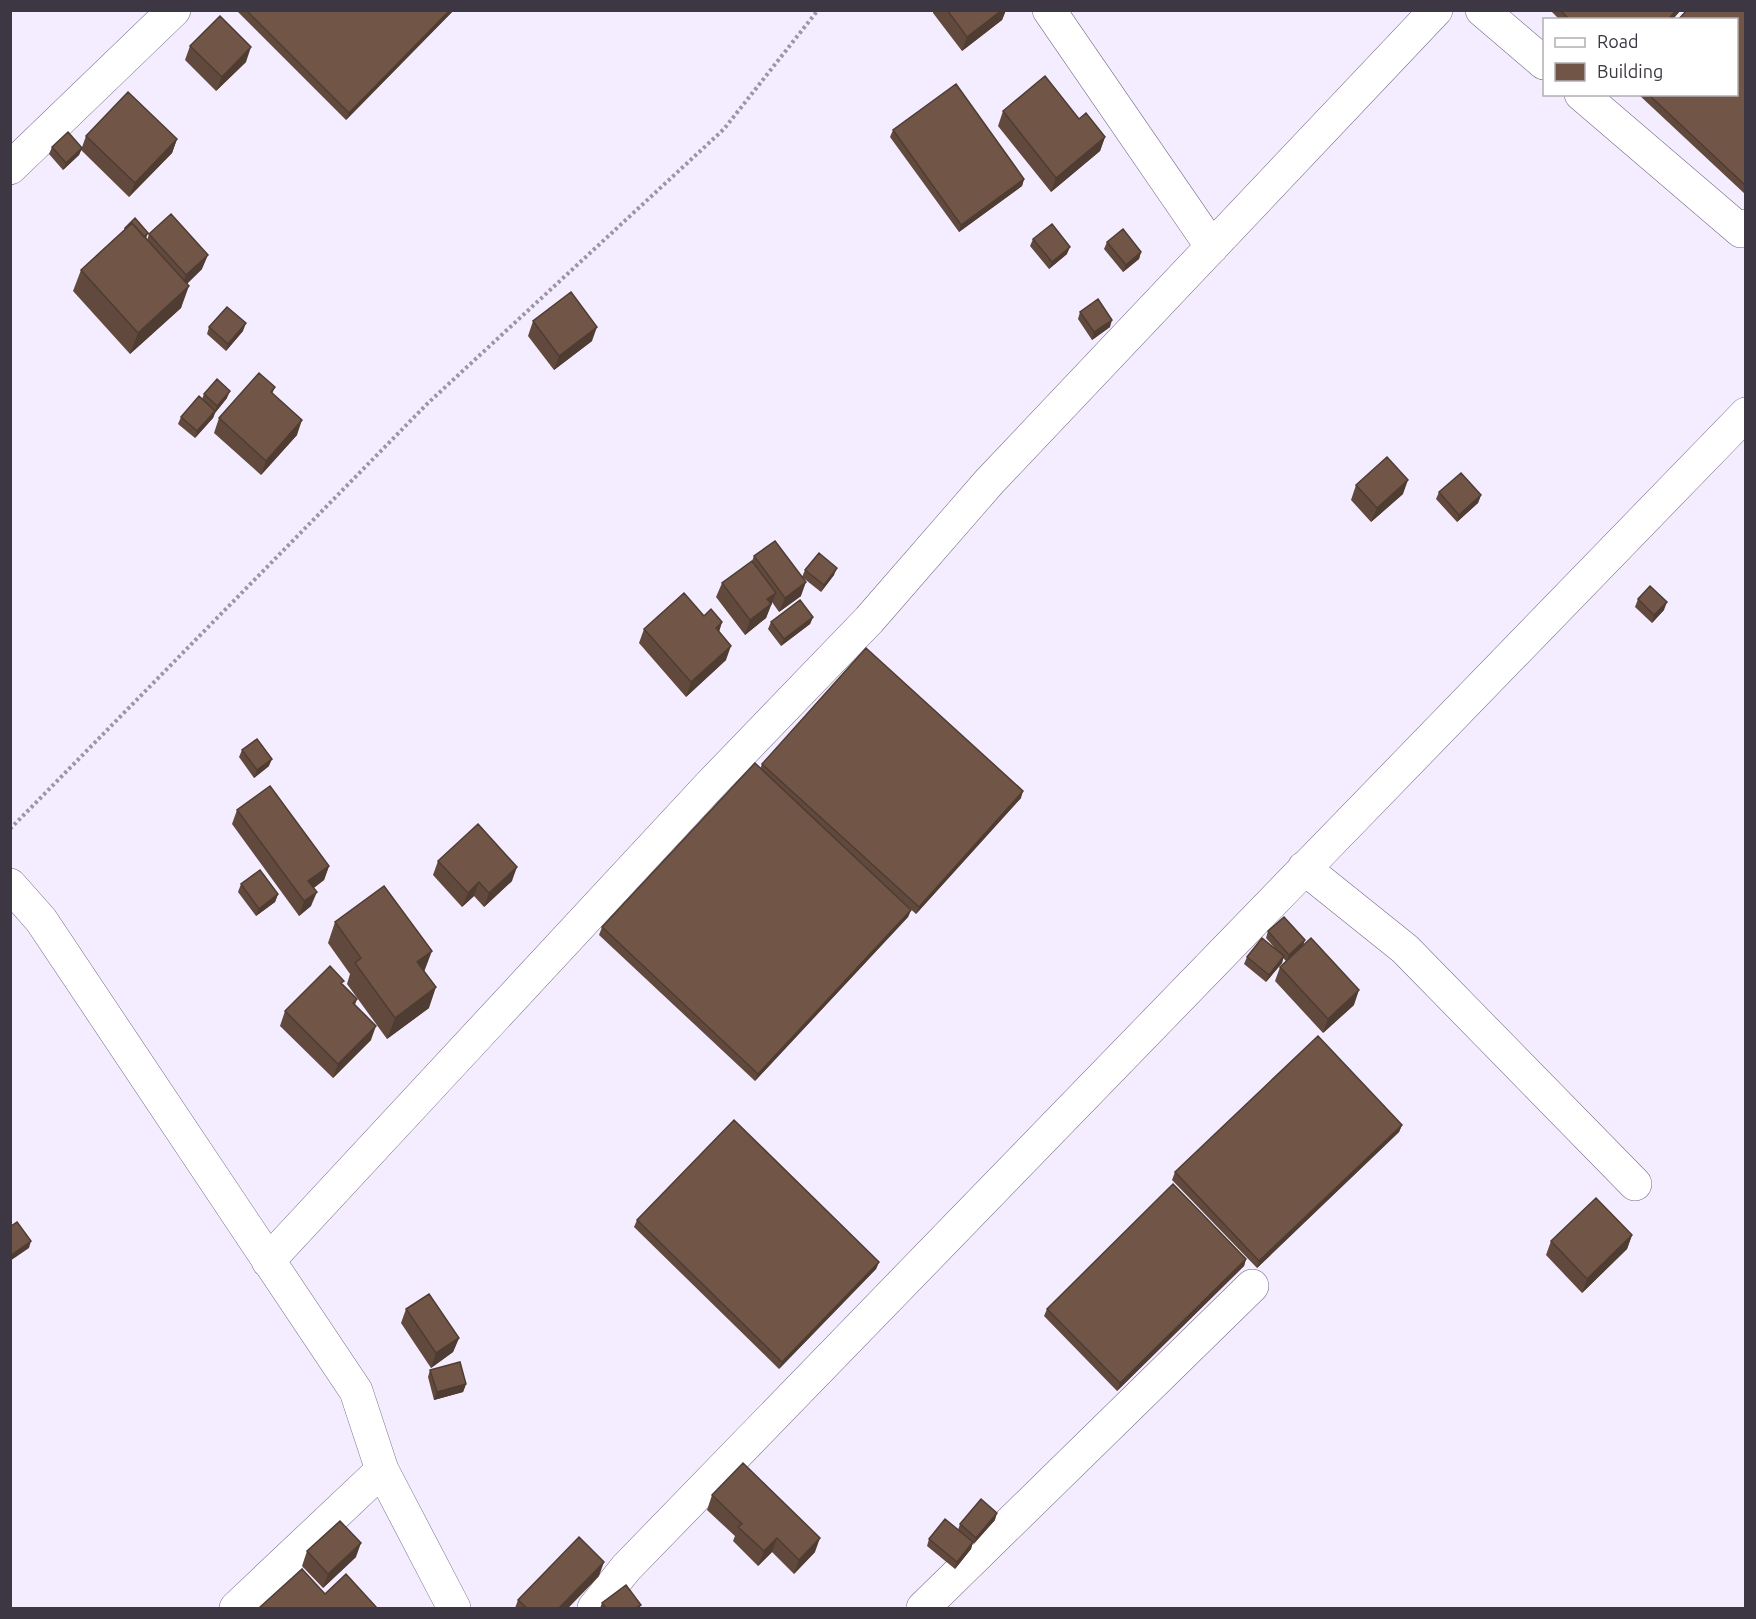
<svg xmlns="http://www.w3.org/2000/svg" width="1756" height="1619" viewBox="0 0 1756 1619" font-family="Ubuntu,sans-serif">
<rect width="100%" height="100%" fill="#f4ecff"/>
<g fill="none" stroke-linecap="round" stroke-linejoin="round">
<defs>
<path id="minor" d="M1049 10 1212 247
M1482 10 1544 63
M1581 94 1741 231 1746 226
M10 168 174 10
M1304 868 1405 949 1635 1184
M10 885 41 920 356 1391 382 1470 454 1608
M268 1261 710 785 869 620 989 482 1436 10
M236 1608 382 1470
M594 1608 626 1568 1746 414
M923 1608 1252 1286"/>
</defs>
<use href="#minor" stroke="#766a85" stroke-width="34"/>
<path stroke="#9c95a5" stroke-width="4" stroke-dasharray="3 3" stroke-linecap="butt" d="M10 829 427 404 724 129 818 10"/>
<use href="#minor" stroke="#fff" stroke-width="33"/>
</g>
<path fill="#614a3d" d="M236 10H454L346 120Z
M933 10H1006L1002 20 962 51 933 13Z
M1550 10H1681L1672 20H1560Z
M1746 10V195L1638 94H1737Z
M190 46 246 62 216 91 185 60Z
M1003 111 1079 119 1105 137 1100 151 1051 192 998 126Z
M893 130 1024 179 1022 186 959 232 890 137Z
M86 136 177 139 172 153 129 197 81 150Z
M52 147 82 148 79 155 63 170 49 154Z
M125 228 148 233 146 239 147 240 149 234 202 269 187 284 181 308 130 354 73 291 81 270 123 231Z
M1033 239 1067 254 1049 269 1030 246Z
M1107 242 1141 252 1139 259 1123 272 1104 249Z
M1080 312 1110 327 1092 340 1078 319Z
M533 321 592 341 554 370 528 336Z
M209 327 243 331 226 351 207 334Z
M275 387 272 394 297 435 261 475 214 433 219 418Z
M204 394 227 398 215 413 213 418 195 438 178 424 181 417 202 399Z
M1356 485 1403 494 1371 522 1351 500Z
M1439 492 1481 495 1478 503 1457 522 1436 499Z
M754 556 801 596 779 612 772 602 766 618 745 635 716 597 722 583 752 561Z
M805 570 834 575 821 592 802 577Z
M1638 599 1664 610 1652 623 1635 607Z
M704 616 722 622 719 632 726 660 686 697 639 643 644 629Z
M813 617 810 624 781 646 768 629 771 622Z
M242 750 269 766 254 778 239 757Z
M762 764 1021 798 916 914 883 884 911 910 908 917 755 1081 599 935 602 927 760 769Z
M237 810 329 866 324 880 314 888 311 906 299 916 232 824Z
M438 861 512 881 484 907 474 896 462 907 433 875Z
M241 884 278 894 275 902 256 916 238 892Z
M335 922 424 971 429 1008 387 1039 347 984 350 974 328 943Z
M1268 931 1305 940 1303 946 1354 1005 1323 1033 1275 981 1280 967 1286 961 1283 958 1282 963 1266 982 1244 964 1247 957 1274 947 1266 938Z
M343 985 357 999 355 1005 371 1040 333 1078 280 1026 285 1011Z
M1402 1125 1399 1132 1257 1268 1172 1180 1175 1172Z
M637 1220 879 1262 876 1269 779 1369 634 1227Z
M1632 1235 1627 1249 1582 1293 1546 1255 1551 1241Z
M1246 1259 1244 1266 1117 1391 1044 1316 1047 1309Z
M406 1309 459 1338 453 1352 431 1368 401 1323Z
M430 1370 466 1384 463 1392 434 1400 428 1377Z
M712 1495 815 1552 794 1574 772 1552 758 1566 733 1541 735 1536 707 1510Z
M995 1520 972 1545 971 1549 955 1569 927 1546 929 1539 958 1530 960 1524Z
M307 1551 356 1557 323 1588 302 1566Z
M599 1576 568 1608H515L518 1600Z
M602 1603 641 1605 639 1608H600Z"/>
<path fill="#4f3c32" d="M450 10H454L346 120 349 113Z
M1002 10H1006L1002 20 962 51 967 37Z
M1676 10H1681L1672 20H1668Z
M251 47 246 62 216 91 222 77Z
M1105 137 1100 151 1051 192 1056 178Z
M177 139 172 153 129 197 135 183Z
M82 148 79 155 63 170 66 163Z
M1024 179 1022 186 959 232 961 225Z
M1070 247 1067 254 1049 269 1052 262Z
M1141 252 1139 259 1123 272 1126 265Z
M208 255 202 269 181 289 186 275Z
M189 286 181 308 130 354 138 333Z
M1112 320 1110 327 1092 340 1094 332Z
M246 323 243 331 226 351 228 344Z
M597 327 592 341 554 370 559 356Z
M230 391 227 398 215 413 213 418 195 438 197 431 215 411 217 406Z
M302 420 297 435 261 475 266 461Z
M1408 480 1403 494 1371 522 1377 508Z
M1481 495 1478 503 1457 522 1459 515Z
M837 568 834 575 821 592 824 585Z
M806 582 801 596 779 612 785 598Z
M776 593 766 618 745 635 750 620 767 599Z
M1667 602 1664 610 1652 623 1654 615Z
M813 617 810 624 781 646 784 639Z
M722 622 717 637 716 628Z
M731 646 726 660 686 697 691 682Z
M272 759 269 766 254 778 257 770Z
M1023 791 1021 798 916 914 919 907Z
M329 866 324 880 303 895 308 881Z
M517 867 512 881 484 907 489 893Z
M479 882 474 896 462 907 468 893Z
M317 892 311 906 299 916 304 901Z
M278 894 275 902 256 916 259 909Z
M911 910 908 917 755 1081 758 1074Z
M1305 940 1302 947 1286 962 1289 955Z
M432 951 424 972 417 962Z
M1284 956 1282 963 1266 982 1269 975Z
M436 987 429 1008 387 1039 395 1018Z
M1359 990 1354 1005 1323 1033 1328 1019Z
M376 1026 371 1040 333 1078 338 1064Z
M1402 1125 1399 1132 1257 1268 1259 1261Z
M1632 1235 1627 1249 1582 1293 1587 1279Z
M31 1241 29 1248 10 1261V1256Z
M1246 1259 1244 1266 1117 1391 1120 1383Z
M879 1262 876 1269 779 1369 782 1362Z
M459 1338 453 1352 431 1368 436 1353Z
M466 1384 463 1392 434 1400 437 1392Z
M997 1513 995 1520 973 1545 976 1538Z
M777 1538 772 1552 758 1566 764 1551Z
M820 1538 815 1552 794 1574 799 1560Z
M973 1542 971 1549 955 1569 957 1562Z
M361 1543 356 1557 323 1588 328 1574Z
M604 1562 599 1576 568 1608H559Z"/>
<path fill="#715647" stroke="#4f3c32" stroke-width="1.5" d="M246 10H450L349 113Z
M947 10H1002L967 37Z
M1560 10H1676L1668 20H1570Z
M1687 10H1746V186L1648 94H1737V20H1678Z
M220 16 251 47 222 77 190 46Z
M1045 76 1079 119 1086 113 1105 137 1056 178 1003 111Z
M956 84 1024 179 961 225 893 130Z
M128 92 177 139 135 183 86 136Z
M68 132 82 148 66 163 52 147Z
M171 214 208 255 186 275 149 234Z
M135 218 148 233 144 237 132 223 125 229V228Z
M132 223 189 286 138 333 81 270Z
M1052 224 1070 247 1052 262 1033 239Z
M1123 229 1141 252 1126 265 1107 242Z
M571 292 597 327 559 356 533 321Z
M1098 299 1112 320 1094 332 1080 312Z
M227 307 246 323 228 344 209 327Z
M259 373 275 387 271 392 302 420 266 461 219 418Z
M217 379 230 391 217 406 204 394Z
M199 396 215 411 197 431 181 417Z
M1387 457 1408 480 1377 508 1356 485Z
M1461 473 1481 495 1459 515 1439 492Z
M775 541 806 582 785 598 754 556Z
M819 553 837 568 824 585 805 570Z
M752 561 776 593 767 599 771 604 750 620 722 583Z
M1650 586 1667 602 1654 615 1638 599Z
M684 593 704 616 711 609 722 622 716 628 731 646 691 682 644 629Z
M800 600 813 617 784 639 771 622Z
M866 648 1023 791 919 907 762 764Z
M257 739 272 759 257 770 242 750Z
M755 763 911 910 758 1074 602 927Z
M270 786 329 866 308 881 317 892 304 901 237 810Z
M478 824 517 867 489 893 479 882 468 893 438 861Z
M260 870 278 894 259 909 241 884Z
M384 886 432 951 417 962 436 987 395 1018 355 963 361 958 335 922Z
M1284 917 1305 940 1289 955 1268 931Z
M1262 938 1284 956 1269 975 1247 957Z
M1311 938 1359 990 1328 1019 1280 967Z
M330 966 344 981 341 983 357 999 353 1003 376 1026 338 1064 285 1011Z
M1318 1036 1402 1125 1259 1261 1175 1172Z
M734 1120 879 1262 782 1362 637 1220Z
M1173 1184 1246 1259 1120 1383 1047 1309Z
M1596 1198 1632 1235 1587 1279 1551 1241Z
M17 1222 31 1241 10 1256V1227Z
M429 1294 459 1338 436 1353 406 1309Z
M460 1362 466 1384 437 1392 430 1370Z
M743 1463 820 1538 799 1560 777 1538 764 1551 738 1527 742 1524 712 1495Z
M981 1499 997 1513 976 1538 960 1524Z
M945 1519 973 1542 957 1562 929 1539Z
M340 1521 361 1543 328 1574 307 1551Z
M579 1537 604 1562 559 1608H527L518 1600Z
M302 1569 325 1594 346 1574 377 1608H259Z
M626 1585 641 1605 636 1608H606L602 1603Z"/>
<rect width="1756" height="1619" fill="none" stroke="#3c3742" stroke-width="24"/>
<rect x="1543" y="18" width="195" height="78" fill="#ffffff" stroke="#b1afb3" stroke-width="1.5"/>
<rect x="1555" y="38" width="30" height="9" fill="#ffffff" stroke="#b1afb3" stroke-width="1.5"/>
<text x="1597" y="48" font-size="18" fill="#3c3742">Road</text>
<rect x="1555" y="63" width="30" height="18" fill="#715647" stroke="#b1afb3" stroke-width="1.5"/>
<text x="1597" y="78" font-size="18" fill="#3c3742">Building</text>
</svg>
